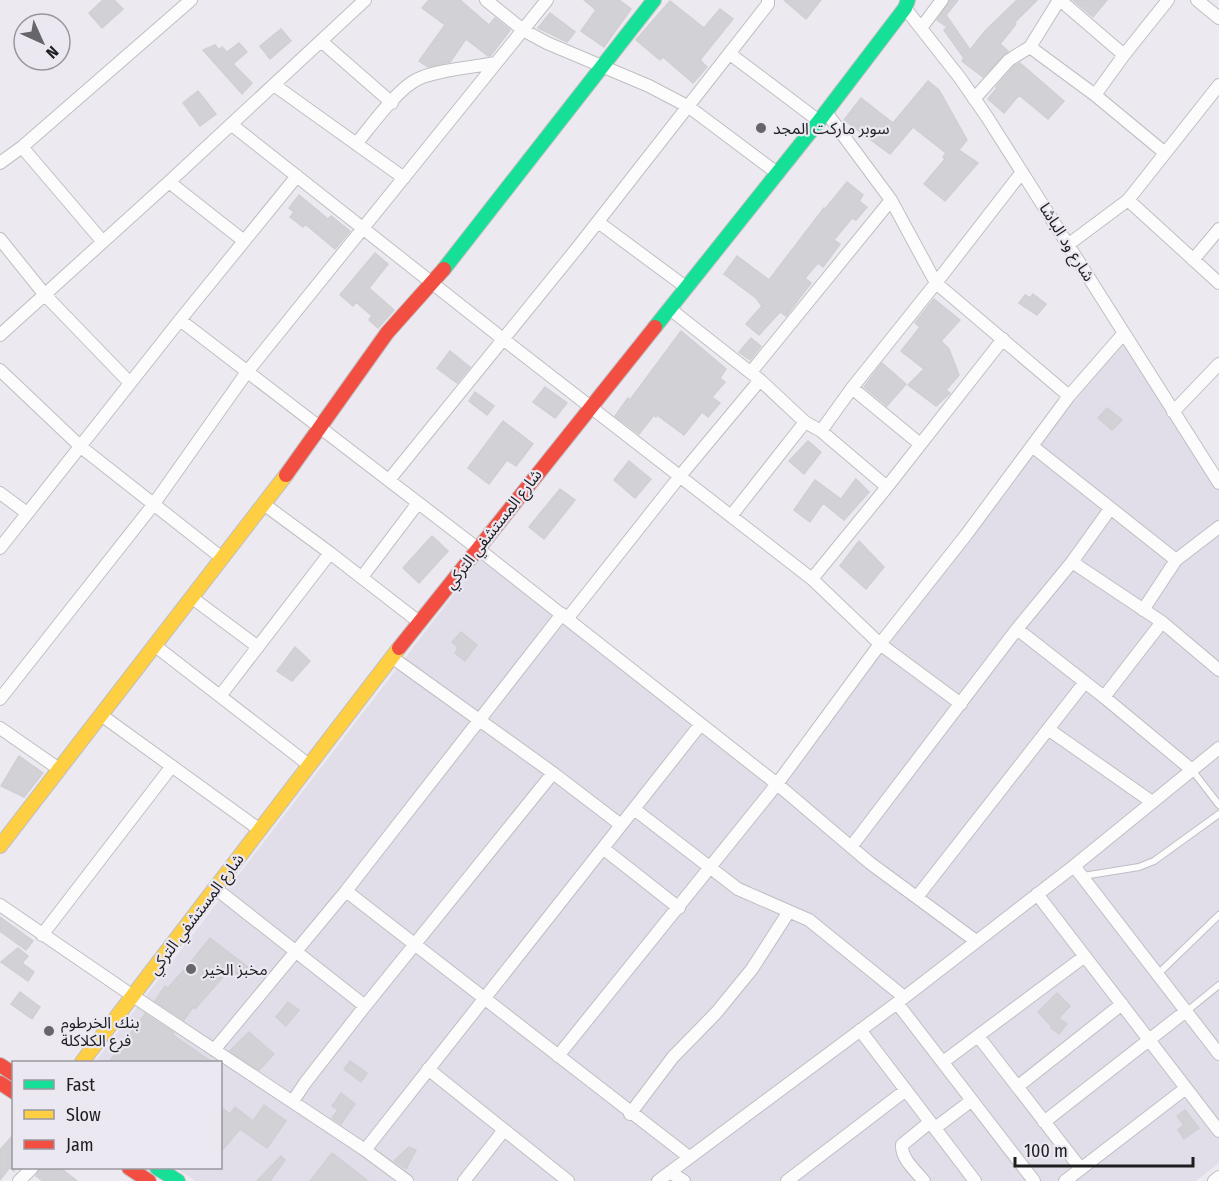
<svg xmlns="http://www.w3.org/2000/svg" width="1219" height="1181" viewBox="0 0 1219 1181" font-family="'Fira Sans Condensed','Noto Sans Arabic',sans-serif">
<rect width="100%" height="100%" fill="#eceaf0"/>
<path fill="#e1deea" d="M1122 342 1219 485V1163L1196 1181H196L175 1168H220V1062H95L481 559 778 777 916 598Z"/>
<path fill="#d2d1d5" stroke="#d0cfd3" stroke-width="1.5" d="M103 0H114L123 9 102 28 89 13Z
M429 0H460L489 25 495 18 510 30 491 55 488 56 466 39 450 62 428 67 419 61 445 25 422 8Z
M584 0H619L631 9 604 47 581 31 596 10Z
M784 0H821L806 19Z
M950 0H958L946 15 970 50 985 31 1017 0H1037L1014 23 1016 24 1000 44 1008 51 983 77 962 61 964 58 944 30 947 27 937 20Z
M1073 0H1107L1093 17Z
M670 1 704 28 720 9 733 19 700 60 707 67 693 83 663 57 660 60 636 40Z
M550 13 575 32 567 42 538 28Z
M281 29 291 41 270 59 260 46Z
M239 43 247 52 233 64 252 83 242 94 203 50 215 45 219 50 222 47 227 52Z
M1020 63 1064 101 1048 119 1019 95 1004 113 988 99 997 88 996 87 1014 66Z
M928 81 939 90 967 140 959 150 978 163 945 201 924 184 945 159 943 157 946 153 913 127 890 154 844 120 861 98 893 123Z
M198 91 216 114 200 126 183 103Z
M847 182 863 195 859 201 867 207 856 220 852 218 834 240 840 244 823 267 818 263 805 278 811 283 786 316 780 312 759 335 746 324 762 306 756 298 724 274 737 256 769 280 824 208 825 209Z
M299 195 328 219 331 216 350 231 335 249 305 224 303 227 290 217 294 212 289 208Z
M375 253 388 264 369 288 394 310 378 328 369 320 372 316 356 302 353 306 340 295Z
M1033 294 1046 304 1037 315 1019 303 1025 295 1030 298Z
M934 299 960 320 941 341 949 349 959 375 946 390 950 393 936 406 908 385 924 369 901 351 920 327 915 323Z
M681 331 726 369 720 378 725 382 712 397 720 403 708 417 702 412 684 435 657 415 656 417 654 415 639 434 615 416 628 398 630 400Z
M751 338 761 346 750 360 739 352Z
M450 351 470 367 457 383 437 368Z
M882 363 906 384 887 406 864 387Z
M545 387 567 403 555 418 533 402Z
M475 392 494 406 487 415 469 401Z
M1107 408 1122 420 1112 430 1098 418Z
M503 421 533 444 516 466 507 460 489 484 468 468Z
M808 441 821 452 804 474 789 461Z
M629 461 651 479 635 498 614 480Z
M856 479 869 492 844 520 823 503 810 522 794 510 815 480 841 499Z
M560 489 575 500 544 539 529 527Z
M432 536 448 551 419 583 403 568Z
M859 541 884 567 866 589 840 566Z
M461 632 477 645 465 661 455 653 458 647 452 642Z
M295 647 310 661 292 681 277 671Z
M19 756 43 773 24 797 1 786Z
M0 917 33 941 26 950 0 931Z
M210 938 249 968 242 978 230 969 195 1009 193 1007 184 1020 155 1001 165 986 168 988 191 962Z
M18 948 28 956 22 963 34 972 28 981 1 962Z
M20 992 40 1007 32 1019 11 1004Z
M1057 993 1070 1006 1059 1018 1067 1024 1059 1034 1051 1028 1052 1027 1038 1012Z
M288 1002 299 1010 286 1026 276 1017Z
M145 1014 174 1033 173 1035 212 1062H109Z
M249 1032 274 1054 259 1070 230 1051Z
M350 1061 367 1073 361 1082 344 1069Z
M341 1093 355 1104 341 1124 332 1118 338 1110 332 1106Z
M264 1105 286 1121 267 1148 240 1129 220 1153V1106L230 1114 235 1107 253 1121Z
M1185 1110 1199 1128 1184 1139 1178 1130 1184 1125 1177 1116Z
M14 1134V1171L10 1167 0 1180V1150Z
M409 1147 416 1150 406 1169 394 1161Z
M332 1153 368 1181H310Z
M281 1156 285 1160 270 1181H257Z
M40 1167H59L77 1181H43L36 1176Z"/>
<g fill="none" stroke-linecap="round" stroke-linejoin="round">
<defs>
<path id="lane" d="M1192 770 1219 805
M1083 876 1139 867 1154 861 1219 814
M1158 974 1219 915
M1187 1011 1219 985"/>
<path id="street" d="M486 0 523 30 547 43 649 86 689 107 777 173
M1060 0 1124 55
M1197 0 1219 18
M905 8 960 78 987 117 1219 483
M921 28 942 0
M321 41 392 103
M1030 47 1095 95 1165 153
M730 54 819 121
M274 85 404 178
M1095 95 1124 55 1168 0
M974 99 1009 60 1030 47 1059 0
M826 112 891 200 936 283 1069 396
M232 125 503 339 812 579 880 644 961 704
M356 144C371 126 398 88 418 79 437 70 474 67 496 63
M22 147 103 242
M0 163 22 147 191 0
M169 182 244 241
M1128 200 1219 283
M598 222 687 288
M0 239 45 295 130 383
M1069 244 1128 200 1219 85
M1193 260 1219 229
M670 309 760 380 805 422 821 431 887 487
M180 320 477 548 777 784 870 863 976 941
M0 335 169 182 365 0
M0 370 81 447 222 558
M751 372 891 200
M852 388 920 444
M1173 412 1219 364
M821 431 852 388 936 283 1022 172
M1032 446 1176 560
M389 480 578 247 768 4V0
M0 493 27 513
M731 516 805 422
M0 548 180 320 297 176
M330 553 419 622
M1072 562 1162 622 1219 670
M362 577 418 503
M812 579 887 487 1003 339
M191 597 258 647
M1143 610 1176 560 1219 527
M567 619 680 476 760 380
M1017 629 1104 697 1192 770
M154 645 309 765
M393 658 553 773 621 825
M220 696 330 553 265 505
M1104 697 1162 622
M0 699 153 505 247 372 547 0
M101 715 260 830
M0 728 59 769
M1048 729 1152 802
M634 809 738 889 809 920 904 997
M851 847 1017 629 1072 562 1110 509
M604 849 679 908
M1074 866 1219 1054
M215 888 365 1006
M346 891 689 1157
M1037 894 1219 1131
M917 897 1085 682
M0 905 133 996 365 1150 407 1181
M42 935 172 766
M897 1003 1034 1181
M860 1030 975 1181
M978 1036 1081 1169
M214 1050 346 891 562 614
M558 1056 777 784 880 644 966 535 1069 396 1124 333
M943 1062 1085 956
M428 1069 568 1181
M1017 1087 1122 1004
M293 1101 305 1083 365 1006 553 773
M630 1114 673 1057 716 1013 752 969 788 913
M1044 1122 1186 1011
M935 1128 971 1101
M365 1150 700 725
M670 1172 684 1181
M19 1181 32 1168
M464 1181 504 1130
M658 1181 897 1003 1074 866 1219 748
M787 1181 906 1090
M924 1181C916 1171 901 1159 902 1145L930 1122
M1065 1181 1186 1088
M1214 1181 1219 1177"/>
<path id="fast" d="M444 269 654 0
M655 327 819 121 905 8 908 0
M157 1168 178 1181"/>
<path id="slow" d="M0 846 286 475
M82 1062 399 648"/>
<path id="jam" d="M286 475 387 333 444 269
M399 648 655 327
M0 1065 14 1074
M0 1083 14 1092
M129 1168 149 1181"/>
</defs>
<use href="#lane" stroke="#bfbec2" stroke-width="8"/>
<use href="#street" stroke="#bfbec2" stroke-width="14"/>
<use href="#fast" stroke="#bfbec2" stroke-width="16"/>
<use href="#slow" stroke="#bfbec2" stroke-width="16"/>
<use href="#jam" stroke="#bfbec2" stroke-width="16"/>
<use href="#lane" stroke="#fcfcfd" stroke-width="6"/>
<use href="#street" stroke="#fcfcfd" stroke-width="12"/>
<use href="#fast" stroke="#16e098" stroke-width="14"/>
<use href="#slow" stroke="#ffcf43" stroke-width="14"/>
<use href="#jam" stroke="#f24e42" stroke-width="14"/>
</g>
<g fill="#666569" stroke="#ebe8f2" stroke-width="2">
<circle cx="761" cy="128" r="6"/>
<circle cx="191" cy="969" r="6"/>
<circle cx="49" cy="1031" r="6"/>
</g>
<g text-anchor="middle" dominant-baseline="central" stroke-width="4.5" stroke-linejoin="round" paint-order="stroke">
<g font-size="16" fill="#1e1e21" stroke="#ebe8f2" text-anchor="start">
<text x="773" y="128">سوبر ماركت المجد</text>
<text x="203" y="969">مخبز الخير</text>
<text x="61" y="1022">بنك الخرطوم<tspan x="61" dy="18">فرع الكلاكلة</tspan></text>
</g>
<g font-size="16" fill="#1e1e21" stroke="#ebe8f2">
<text transform="translate(1067 242) rotate(58)">شارع ود الباشا</text>
<text transform="translate(493 529) rotate(-52)">شارع المستشفي التركي</text>
<text transform="translate(196 914) rotate(-53)">شارع المستشفي التركي</text>
</g>
</g>
<rect x="12" y="1061" width="210" height="108" fill="#ebe8f2" stroke="#99979e" stroke-width="1.5"/>
<rect x="24" y="1080" width="30" height="9" fill="#16e098" stroke="#99979e" stroke-width="1.5"/>
<text x="66" y="1091" font-size="18" fill="#1e1e21">Fast</text>
<rect x="24" y="1110" width="30" height="9" fill="#ffcf43" stroke="#99979e" stroke-width="1.5"/>
<text x="66" y="1121" font-size="18" fill="#1e1e21">Slow</text>
<rect x="24" y="1140" width="30" height="9" fill="#f24e42" stroke="#99979e" stroke-width="1.5"/>
<text x="66" y="1151" font-size="18" fill="#1e1e21">Jam</text>
<g transform="translate(42 42) rotate(135)"><circle r="28" fill="#ebe8f2" stroke="#99979e" stroke-width="1.5"/>
<path d="M0-4.5L10 22L0 15L-10 22Z" fill="#666569"/>
<text y="-9" font-size="16" font-weight="bold" text-anchor="middle" fill="#1e1e21">N</text>
</g>
<path d="M1015 1157v9h178v-9" fill="none" stroke="#1e1e21" stroke-width="3"/>
<text x="1024" y="1157" font-size="18" fill="#1e1e21" stroke="#ebe8f2" stroke-width="4.5" paint-order="stroke">100 m</text>
</svg>
